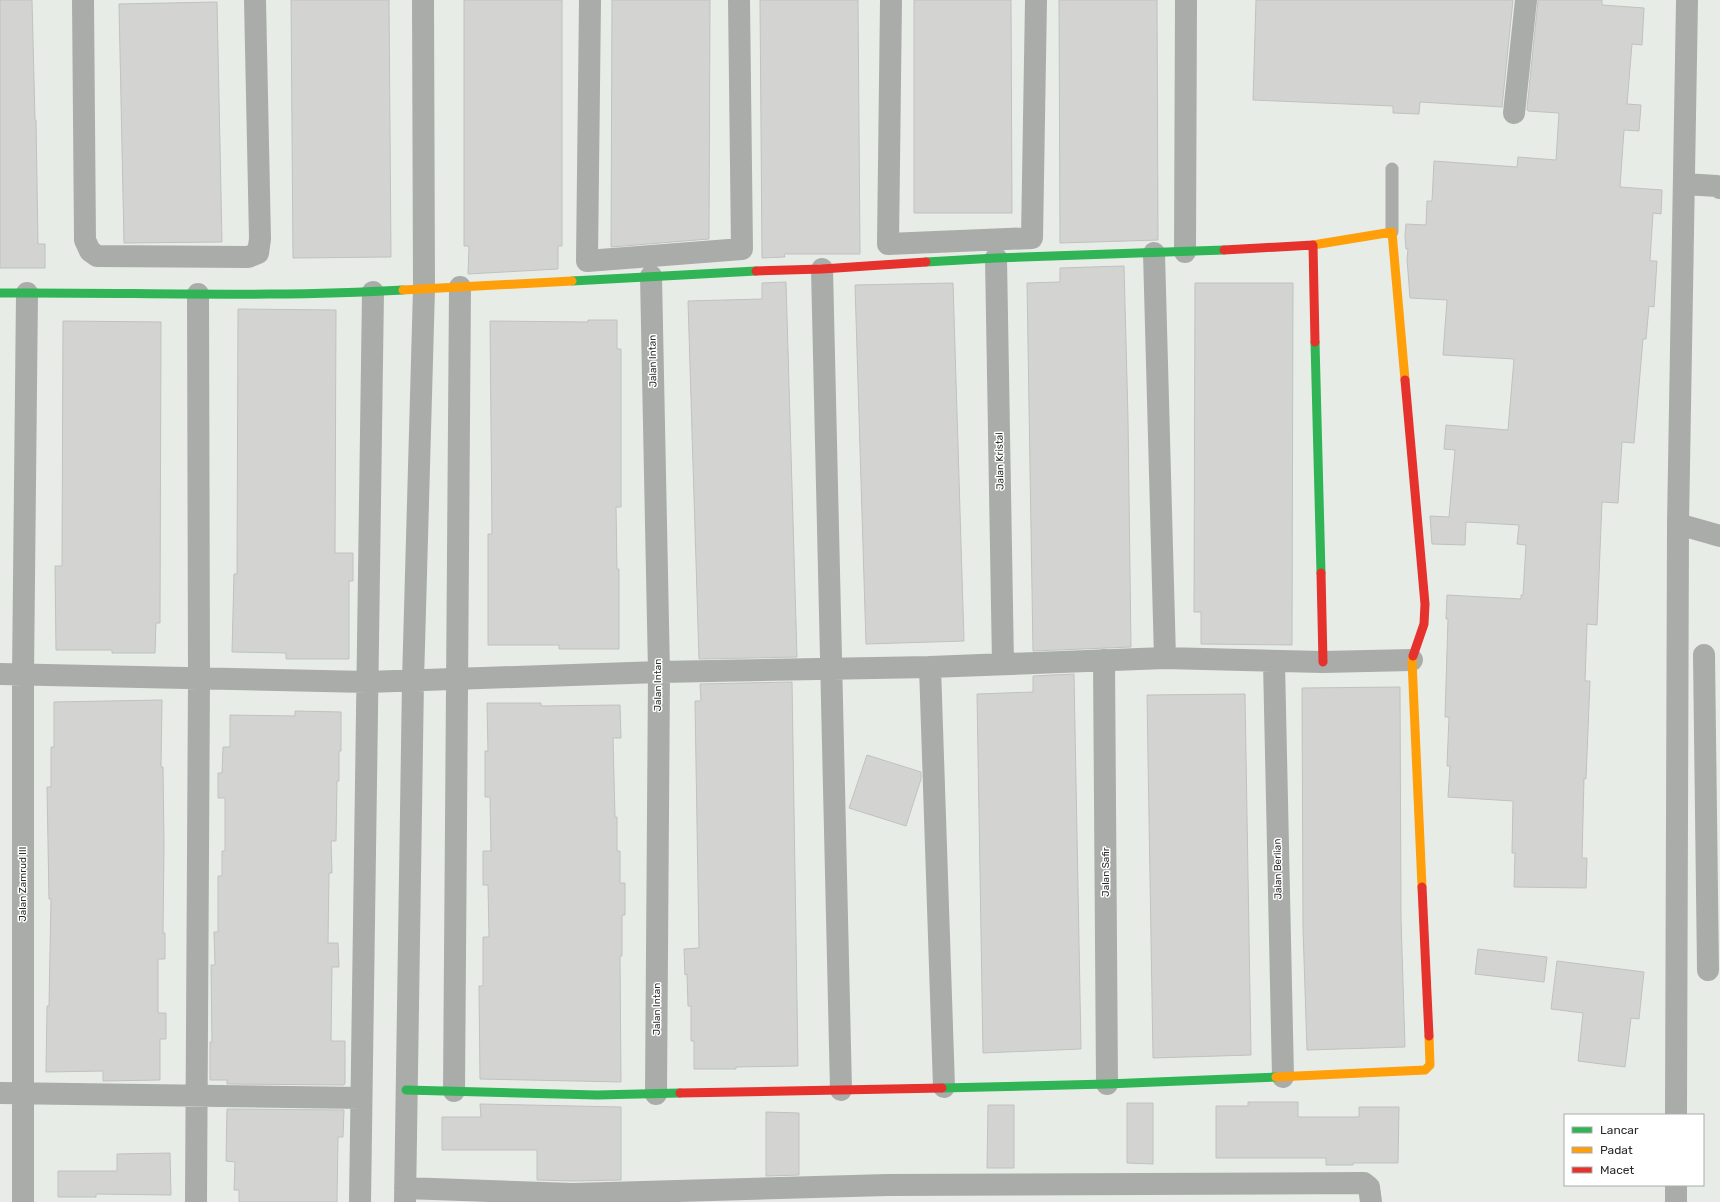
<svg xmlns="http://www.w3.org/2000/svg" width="1720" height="1202" viewBox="0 0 1720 1202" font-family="Rubik,sans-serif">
<rect width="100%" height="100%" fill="#e7ede6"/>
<path fill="#d3d3d2" stroke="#c0c1c0" d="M0 0H32L35 120H36L38 244H45V268H0Z
M291 0H389L391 257 293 258Z
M464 0H562V246H558V269L468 274 469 246H464Z
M612 0H710L709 239 611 247Z
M760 0H858L860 254H784L785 257 762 258Z
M914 0H1011L1012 213H914Z
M1059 0H1157L1158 240 1060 243Z
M1256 0H1513L1502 107 1420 102 1419 114 1393 113V106L1253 100Z
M1538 0H1602V5L1644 8 1642 45 1632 44 1627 104 1641 105 1639 131 1624 130 1620 187 1662 190 1661 214 1653 213 1650 261H1657L1654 307 1649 306 1646 339H1643L1634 443 1622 442 1618 503 1602 502 1597 625 1587 624 1585 681H1590L1586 779 1584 778 1582 858H1587L1586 888 1514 887 1515 853H1512L1513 801 1448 797 1450 766H1447L1449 717H1445L1448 619H1446L1447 595 1521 599V595H1523L1526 545 1517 544 1519 525 1466 522 1465 545 1432 544 1430 516 1449 517 1455 450 1444 449 1446 425 1508 430 1514 359 1443 355 1447 300 1410 298 1407 259 1408 249H1406L1405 236 1406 224 1426 225 1427 201H1432L1434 161 1517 167 1518 157 1556 160 1559 113 1528 111 1527 109Z
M217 2 222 242 124 243 119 4Z
M1124 266 1128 419 1131 647 1033 651 1027 283 1060 282V268Z
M786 282 797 657 699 659 688 301 762 299V283Z
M953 283 964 641 866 644 855 285Z
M1195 283H1293L1292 645 1201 644V612H1194Z
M238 309 336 310 335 553H353V581H349V659H286V653L232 652 234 574H237Z
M588 320H617V349H621V507H616L617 569H619V649H559V645H488V534H492L490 321 588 322Z
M63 321 161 322 160 623H156L155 653H112V650H56L55 566H62Z
M1074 674 1081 1049 983 1053 977 694 1033 692V676Z
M792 682 798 1066 736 1067V1069H694V1041H691V1006H688L687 974 685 975 684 949 699 948 695 701H701L700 684Z
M1400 687 1401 919 1405 1047 1307 1050 1303 928 1302 688Z
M1245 694 1251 1055 1153 1058 1147 695Z
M162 700 161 767H163L164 845 163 933H165V959H158V1013H166V1039H160V1080L103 1081V1071L46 1072 47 1006H49L51 899H49L47 787H51V747H54V702Z
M487 703H541V706L620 705 621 738H613L615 817H617V851H620V883H625V915H622V956H620L621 1082 480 1079 479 986H483V937H489L488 885H483V851H491L490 797H485V751H488Z
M295 711 341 712V751H339V781H337L336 841H331L332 873H329L328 943H338L339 967H332L331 1041H345V1083L344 1085 227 1084V1080H210V1042H212L211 965H215L214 932H218V876H222V851H225V798H218V773H222L223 747H230V715L295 716Z
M867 755 921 772V779L906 826 849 808Z
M1478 949 1547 957 1544 982 1475 974Z
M1557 961 1644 972 1639 1019 1631 1018 1625 1067 1578 1061 1583 1013 1551 1009Z
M1248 1102H1298V1117H1359V1107H1399L1398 1163H1353V1165H1326V1158H1216V1106H1248Z
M1127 1103H1153V1164L1127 1163Z
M480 1104 621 1107V1180L573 1181 537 1180V1150H442V1117H481Z
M988 1105H1014V1168H987Z
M227 1109 344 1110 343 1137H338L337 1202H239V1190H234L235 1162 226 1161Z
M766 1112 799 1113V1175L766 1176Z
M170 1153 171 1195 96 1194V1197H58V1171H117V1154Z"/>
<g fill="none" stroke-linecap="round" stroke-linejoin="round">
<path stroke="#aaacaa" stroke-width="13" d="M1392 169V232"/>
<path stroke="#aaacaa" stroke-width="22" d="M83 0 85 240 90 251 97 256 248 257 258 253 260 239 255 0
M590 0 587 261 742 249 739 0
M891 0 888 244 1032 238 1036 0
M1514 113 1526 0
M1684 184 1717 186 1720 188
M1185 252 1186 0
M1154 253 1165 658
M996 258 1003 664
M822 269 841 1090
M651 276 659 672 656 1094
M1678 524 1720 536
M1704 655 1708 970
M1104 660 1107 1084
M1274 662 1283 1077
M930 667 1165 658 1323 662 1412 660
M0 674 367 682 659 672 930 667 944 1087
M454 1091 460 287
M0 1093 361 1098
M1676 1115 1678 524 1687 0
M405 1188 573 1194 887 1185 1364 1183 1369 1187 1371 1202
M23 1202V675L27 293
M196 1202 199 679 198 294
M360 1202 373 292
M405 1202 413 681 424 289 423 0
M1676 1202V1185"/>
<path stroke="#30b455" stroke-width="9" d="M926 262 996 258 1224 250
M572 281 756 271
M0 293C134 292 269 298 403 290
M1315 342 1321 573
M942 1088 1107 1084 1276 1077
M406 1090 597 1095 680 1093"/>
<path stroke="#ff9f0a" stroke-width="9" d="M1313 245 1392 232 1405 380
M403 290 572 281
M1413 656 1412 660 1422 887
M1276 1077 1425 1070 1430 1065 1429 1036"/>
<path stroke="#e5322d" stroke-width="9" d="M1224 250 1313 245 1315 342
M756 271 822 269 926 262
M1405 380 1425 604 1424 624 1413 656
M1321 573 1323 662
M1422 887 1429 1036
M680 1093 942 1088"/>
</g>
<g text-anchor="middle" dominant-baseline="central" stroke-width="3" stroke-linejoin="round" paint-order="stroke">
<g font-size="10" fill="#282c28" stroke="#fff">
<text transform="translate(653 361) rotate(-91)">Jalan Intan</text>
<text transform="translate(1000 461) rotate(-91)">Jalan Kristal</text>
<text transform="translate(658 685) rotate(-90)">Jalan Intan</text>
<text transform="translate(1278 869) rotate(-91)">Jalan Berlian</text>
<text transform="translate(1106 872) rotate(-90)">Jalan Safir</text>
<text transform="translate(23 884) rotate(-90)">Jalan Zamrud III</text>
<text transform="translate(657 1009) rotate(-90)">Jalan Intan</text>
</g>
</g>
<rect x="1564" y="1114" width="140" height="72" fill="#ffffff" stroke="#a9aba9"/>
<rect x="1572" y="1127" width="20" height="6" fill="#30b455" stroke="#a9aba9"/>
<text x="1600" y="1134" font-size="12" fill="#282c28">Lancar</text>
<rect x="1572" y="1147" width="20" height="6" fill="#ff9f0a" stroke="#a9aba9"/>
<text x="1600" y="1154" font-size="12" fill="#282c28">Padat</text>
<rect x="1572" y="1167" width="20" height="6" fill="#e5322d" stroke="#a9aba9"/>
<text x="1600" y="1174" font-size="12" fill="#282c28">Macet</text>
</svg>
